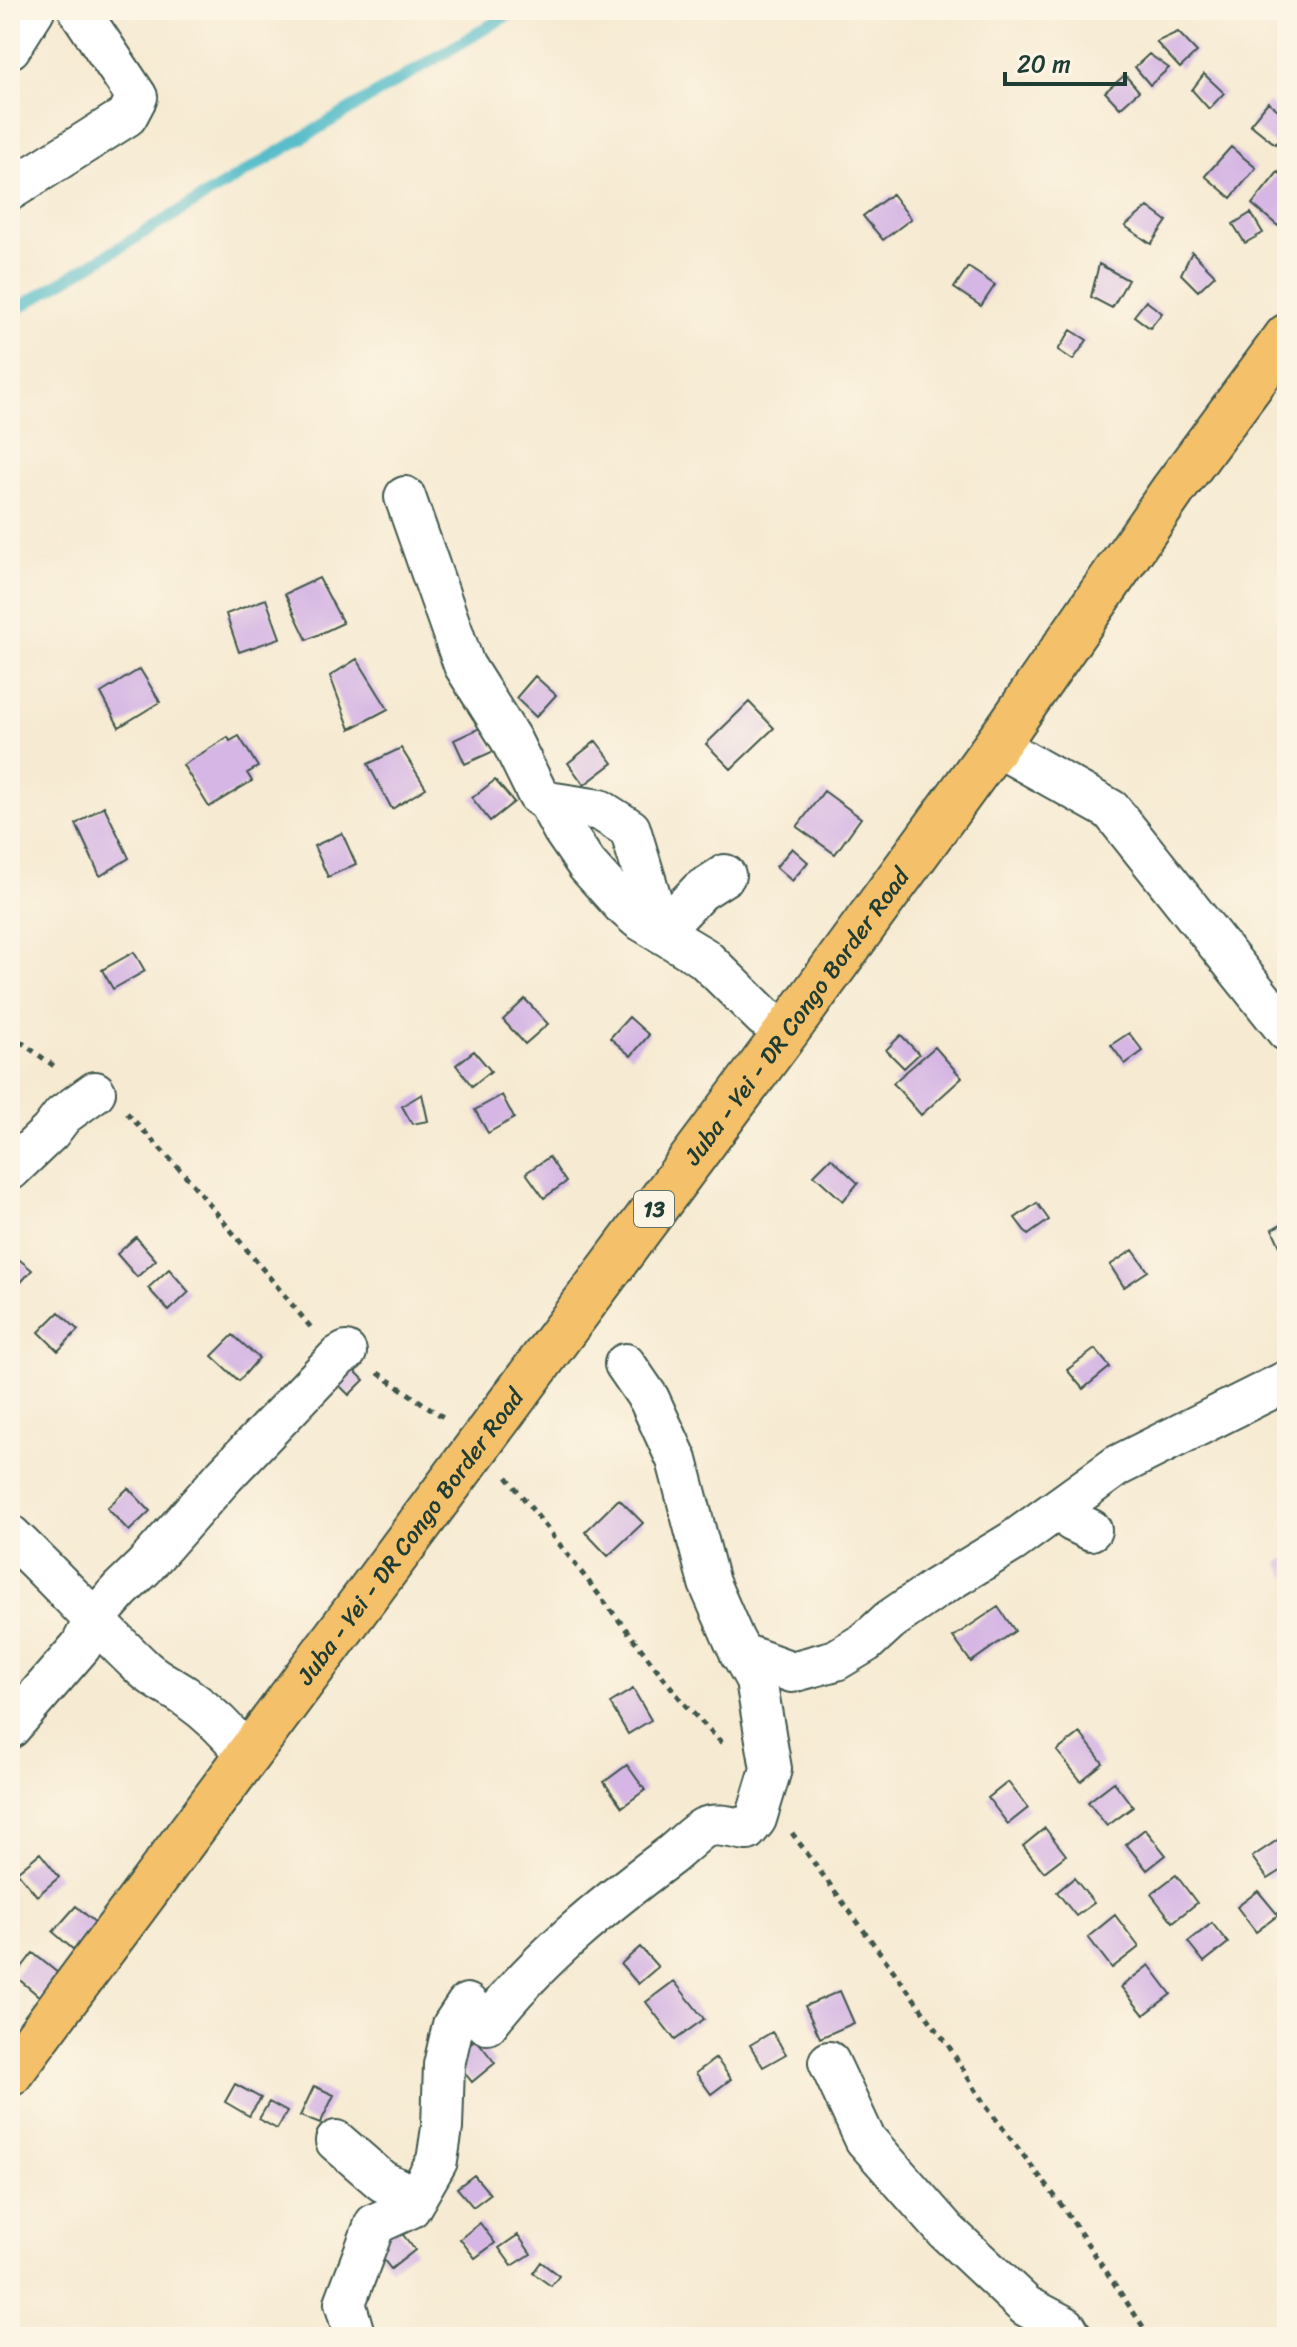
<svg xmlns="http://www.w3.org/2000/svg" width="1297" height="2347" viewBox="0 0 1297 2347" font-family="Sriracha,sans-serif">
<rect width="100%" height="100%" fill="#fcf5e5"/>
<filter id="ink" filterUnits="userSpaceOnUse"><feTurbulence type="fractalNoise" baseFrequency=".0125" numOctaves="2"/><feDisplacementMap in="SourceGraphic" scale="16" xChannelSelector="R" yChannelSelector="G"/><feConvolveMatrix kernelMatrix="1 2 1 2 8 2 1 2 1" color-interpolation-filters="sRGB"/></filter>
<filter id="wash" filterUnits="userSpaceOnUse"><feTurbulence type="fractalNoise" baseFrequency=".006" numOctaves="4" result="noise"/><feDisplacementMap in="SourceGraphic" scale="32" xChannelSelector="R" yChannelSelector="G"/><feGaussianBlur stdDeviation="1.8" result="paint"/><feColorMatrix in="noise" values="0 0 0 0 0 0 0 0 0 0 0 0 0 0 0 0 0 1.4 0 .05"/><feComposite in="paint" operator="in"/></filter>
<g filter="url(#wash)">
<rect width="100%" height="100%" fill="#f6ead2"/>
<g fill="none" stroke-linecap="round" stroke-linejoin="round">
<path stroke="#4dbac8" stroke-width="12" d="M10 313 516 10"/>
</g>
<g id="blocks">
<path fill="#d5b6e4" d="M1178 32 1197 52 1180 68 1156 42Z
M1149 54 1169 68 1150 85 1135 67Z
M1204 74 1224 93 1209 109 1192 90Z
M1125 75 1139 91 1120 108 1105 92Z
M1268 102 1287 117V130L1275 144 1250 124Z
M1231 147 1256 168 1231 198 1205 176Z
M1278 172 1287 179V216L1278 226 1252 204Z
M892 194 911 219 883 240 863 216Z
M1148 207 1167 221 1151 244 1125 226Z
M1251 213 1263 233 1245 243 1233 224Z
M1192 252 1215 275 1198 291 1181 274Z
M1099 264 1128 280 1112 308 1091 297Z
M968 267 995 285 981 306 954 288Z
M1146 301 1162 313 1150 328 1134 316Z
M1071 330 1087 340 1073 360 1058 350Z
M319 578 343 623 307 640 285 594Z
M266 599 280 638 239 652 226 614Z
M357 659 388 709 350 729 330 676Z
M140 669 160 702 119 727 101 693Z
M535 676 556 695 536 717 516 698Z
M749 702 774 728 731 769 706 744Z
M482 727 494 751 465 764 454 740Z
M239 736 258 767 247 773 252 781 209 807 183 765 228 737 230 741Z
M596 741 613 763 584 785 568 763Z
M401 748 426 788 392 809 368 764Z
M495 780 514 802 490 821 472 798Z
M824 791 861 818 835 854 797 827Z
M104 806 129 858 100 876 76 824Z
M342 833 356 864 328 877 314 846Z
M792 848 808 862 792 881 776 867Z
M134 952 145 971 113 989 102 970Z
M525 999 548 1024 525 1044 503 1020Z
M629 1017 649 1035 631 1056 610 1038Z
M1129 1033 1143 1051 1125 1064 1111 1045Z
M901 1035 919 1054 904 1068 886 1050Z
M935 1047 962 1078 921 1115 893 1083Z
M474 1051 491 1071 472 1086 456 1065Z
M422 1094 428 1121 412 1124 402 1106Z
M502 1095 514 1118 488 1133 475 1110Z
M549 1157 566 1182 544 1198 526 1173Z
M831 1158 858 1183 843 1201 814 1175Z
M1037 1203 1049 1220 1028 1235 1015 1218Z
M1287 1221V1254L1284 1255 1272 1229Z
M136 1237 156 1260 137 1277 117 1254Z
M1133 1250 1148 1271 1124 1287 1110 1265Z
M10 1252 32 1270 13 1291 10 1288Z
M169 1269 189 1292 169 1311 148 1288Z
M59 1312 78 1330 58 1351 39 1332Z
M233 1335 259 1358 239 1381 212 1356Z
M1095 1349 1110 1367 1083 1389 1067 1370Z
M349 1365 364 1380 349 1395 333 1379Z
M128 1488 150 1511 129 1531 107 1508Z
M619 1499 643 1523 608 1556 585 1532Z
M1287 1557V1579L1278 1563Z
M998 1607 1015 1631 971 1662 953 1637Z
M633 1689 651 1720 628 1734 610 1703Z
M1080 1733 1103 1763 1081 1781 1057 1751Z
M627 1765 645 1790 622 1807 604 1782Z
M1008 1782 1028 1808 1008 1824 988 1798Z
M1114 1782 1133 1807 1107 1826 1088 1802Z
M1045 1828 1066 1855 1044 1872 1023 1846Z
M1145 1829 1166 1855 1147 1870 1126 1844Z
M1282 1837 1287 1844V1867L1268 1879 1252 1857Z
M40 1853 59 1877 37 1896 17 1872Z
M1176 1875 1197 1903 1173 1922 1151 1894Z
M1074 1878 1094 1903 1076 1916 1057 1892Z
M1258 1891 1278 1915 1256 1932 1237 1907Z
M76 1906 98 1925 75 1951 53 1932Z
M1115 1915 1139 1947 1112 1968 1088 1937Z
M1212 1923 1228 1943 1204 1962 1188 1942Z
M640 1947 658 1967 638 1984 621 1964Z
M33 1953 59 1974 40 1997 15 1976Z
M1149 1965 1171 1994 1144 2015 1121 1987Z
M674 1981 704 2019 675 2040 646 2002Z
M840 1991 854 2023 820 2038 805 2006Z
M772 2032 786 2054 763 2067 750 2045Z
M476 2039 495 2063 472 2082 452 2057Z
M716 2058 731 2079 711 2094 696 2073Z
M235 2084 261 2098 249 2116 225 2102Z
M314 2086 334 2095 320 2124 300 2116Z
M269 2102 287 2112 277 2129 259 2119Z
M474 2175 490 2194 473 2207 457 2188Z
M480 2223 495 2243 475 2258 460 2239Z
M396 2226 415 2250 391 2269 372 2245Z
M518 2235 531 2254 512 2266 499 2248Z
M541 2262 559 2276 551 2286 533 2273Z"/>
</g>
</g>
<g filter="url(#ink)">
<use href="#blocks" fill-opacity="0" stroke="#3f574c" stroke-width="2"/>
<g fill="none" stroke-linecap="round" stroke-linejoin="round">
<defs>
<path id="minor" d="M10 48 34 10
M10 190 127 116 137 97 79 10
M405 497 464 665 511 740 538 795 548 802 563 830 587 865 623 905 639 919 704 958 764 1017 787 1031
M995 745 1111 810 1287 1031
M548 802 600 810 630 829 661 932 700 891 725 875
M10 1170 50 1132 63 1115 95 1092
M1061 1507 1072 1521 1091 1530
M10 1535C56 1578 98 1626 144 1669 156 1680 172 1687 185 1696 208 1712 230 1733 247 1755
M740 1653 792 1672 836 1660 866 1642 890 1620 935 1589 1012 1542 1117 1466 1287 1381
M10 1728 81 1646 94 1620 120 1590 144 1567 224 1476 339 1356 346 1352
M829 2062 865 2139 946 2231 1026 2306 1066 2327 1072 2337
M336 2141 382 2181 416 2198
M355 2337 345 2303 375 2224 410 2208 437 2161 442 2128 444 2065 453 2025 467 2004 487 2024C538 1958 604 1905 671 1855 679 1849 697 1831 704 1828 716 1822 734 1828 747 1830L756 1819 771 1769 756 1680 734 1640 709 1583 677 1460 649 1399 625 1364"/>
<g id="primary">
<path id="s1" d="M10 2074 787 1031 1007 730 1173 490 1287 336"/>
</g>
</defs>
<use href="#minor" stroke="#3f574c" stroke-width="44"/>
<use href="#primary" stroke="#3f574c" stroke-width="48"/>
<path stroke="#3f574c" stroke-width="5" stroke-dasharray="6 6" stroke-linecap="butt" d="M10 1034 58 1069
M127 1113 186 1176 313 1330
M378 1373 446 1419
M507 1477 685 1705 725 1746
M792 1833 948 2045 985 2105 1063 2207 1150 2337"/>
<use href="#minor" stroke="#fff" stroke-width="40"/>
<use href="#primary" stroke="#f4c16a" stroke-width="44"/>
</g>
</g>
<g text-anchor="middle" dominant-baseline="central" stroke-width="6" stroke-linejoin="round" paint-order="stroke">
<rect fill="#fcf5e5" stroke="#617469" stroke-width="2" x="634" y="1191" width="40" height="36" rx="6"/>
<g font-size="22" font-weight="bold" fill="#1f3d34">
<text x="654" y="1209">13</text>
</g>
<g font-size="24" fill="#1f3d34" stroke="#fcf5e5">
<text stroke="none"><textPath href="#s1" startOffset="1318">Juba - Yei - DR Congo Border Road</textPath></text>
<text stroke="none"><textPath href="#s1" startOffset="670">Juba - Yei - DR Congo Border Road</textPath></text>
</g>
</g>
<rect width="1297" height="2347" fill="none" stroke="#fcf5e5" stroke-width="40"/>
<path d="M1005 72v12h120v-12" fill="none" stroke="#1f3d34" stroke-width="4"/>
<text x="1017" y="72" font-size="24" fill="#1f3d34" stroke="#fcf5e5" stroke-width="6" paint-order="stroke">20 m</text>
</svg>
